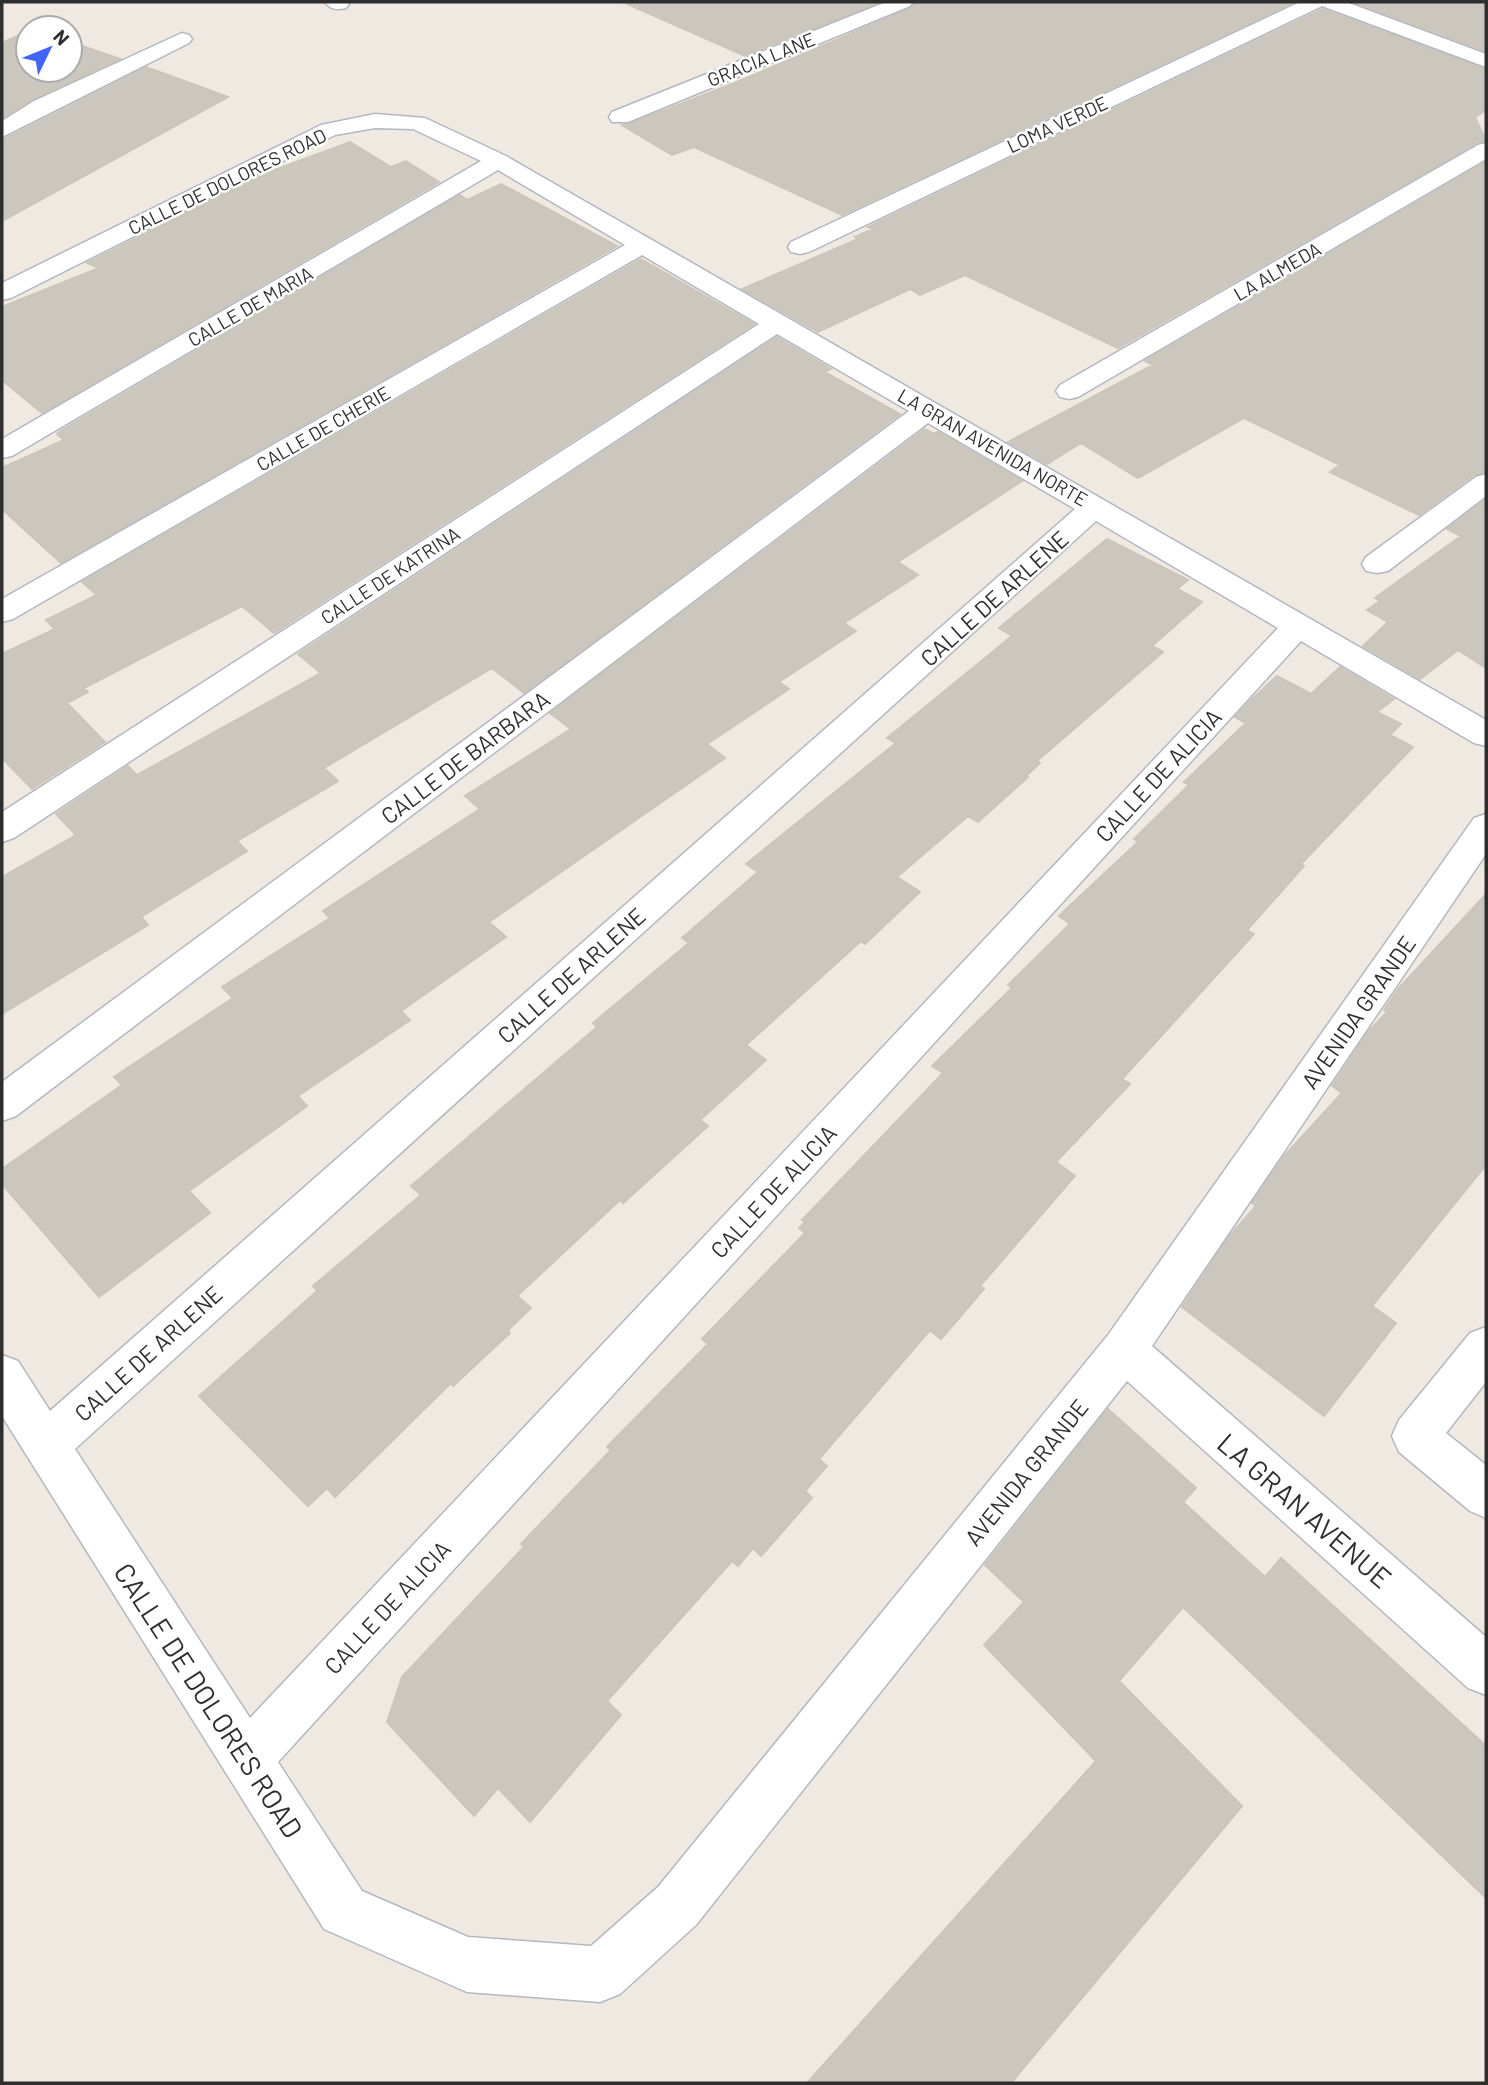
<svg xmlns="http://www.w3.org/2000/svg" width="1488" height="2085" viewBox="0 0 1488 2085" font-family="Barlow,sans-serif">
<rect width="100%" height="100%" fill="#efe9e1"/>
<path fill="#cbc7bf" stroke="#cbc5ba" stroke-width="2" d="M623 2H880L745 56Z
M916 2H1294L842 215 694 147 672 155 622 125 629 124 737 82 911 8Z
M1353 2H1486V51Z
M1322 9 1486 69V110L1475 117 1486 141 1477 143 1118 348 965 275 920 295 910 289 818 332 742 289 858 239 855 237 873 229 868 227Z
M28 31V70H70V42L120 59 33 99 2 118V43Z
M146 67 228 97 2 221V140Z
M350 142 391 167 406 161 439 182 42 413 2 380V307L99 268 87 263 261 175Z
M1486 162V472L1474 475 1419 515 1330 472 1340 465 1244 418 1138 478 1081 443 1047 464 1008 442 1153 365 1145 361Z
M501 184 617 246 61 563 2 509V468L64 440 57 434 62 430 460 195 467 200Z
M641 259 754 324 274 633 242 606 84 688 88 692 67 703 105 742 32 789 2 758V654L55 629 46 620 97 595 82 582Z
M777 337 831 369 825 372 900 414 524 693 492 668 324 768 338 781 237 841 247 851 141 917 148 925 2 1014V877L76 835 56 814 128 766 137 775 321 673 298 654Z
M925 429 934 434 938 432 1022 481 898 562 918 575 844 623 856 631 779 682 789 689 707 744 725 758 489 922 506 937 401 1011 410 1020 298 1096 307 1106 189 1191 210 1213 99 1297 2 1184V1169L122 1085 114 1077 233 998 222 987 330 918 323 911 480 809 465 796 571 729 550 713Z
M1486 499V668L1458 650 1420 679 1363 646 1388 622 1367 610 1380 601 1375 598 1461 536 1447 529Z
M1107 539 1188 580 1177 589 1202 602 1152 646 1163 652 1037 761 1040 763 1026 776 1028 777 978 822 968 816 897 877 920 892 865 944 861 941 746 1045 766 1060 700 1120 708 1126 623 1203 620 1200 517 1296 531 1308 508 1330 510 1333 453 1386 451 1383 335 1497 327 1488 308 1506 199 1396 317 1291 313 1286 421 1195 411 1186 597 1027 593 1023 689 943 682 938 758 872 746 864 896 743 887 738 1012 636 999 628Z
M1340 667 1394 699 1377 712 1401 724 1390 735 1413 747 1301 864 1304 866 1247 930 1254 934 1122 1079 1130 1084 1056 1162 1075 1176 980 1286 984 1289 941 1339 930 1330 819 1459 827 1466 805 1491 812 1498 761 1556 753 1548 738 1566 732 1561 607 1701 621 1715 530 1822 498 1788 474 1816 387 1722 402 1677 524 1547 521 1544 611 1450 607 1447 708 1344 702 1339 805 1233 799 1228 805 1222 802 1220 943 1073 932 1066 1012 988 1008 985 1070 924 1059 916 1138 842 1134 839 1189 785 1184 782 1246 723 1235 717 1251 700 1277 676 1311 694Z
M1486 894V1165L1372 1306 1396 1323 1324 1416 1182 1307 1230 1235 1256 1206 1252 1203 1284 1156 1342 1093 1332 1086 1368 1032 1387 1012 1384 1010 1398 989Z
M1108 1409 1196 1488 1183 1502 1265 1577 1281 1558 1486 1746V1898L1183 1607 1119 1681 1242 1806 1011 2083H807L1096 1761 984 1645 1024 1602 985 1565Z"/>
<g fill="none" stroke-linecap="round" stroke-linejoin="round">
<defs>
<path id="minor" d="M325 2H347L349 4 346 8C338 10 330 10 325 2Z
M886 2H913L910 6 628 122H612L609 117 612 112Z
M1300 2H1346L1486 54V67L1322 6 809 252 800 254 791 252 788 247 791 242Z
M182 33 189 35 192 39 189 43 2 137V121L34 101Z
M375 114 425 118 506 156 1486 720V746L1474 743 1301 641 278 1762 362 1891 468 1937 591 1946 658 1887 1108 1335 1474 818 1486 814V854L1152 1346 1486 1637V1695L1468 1688 1127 1381 696 1925 620 1994 600 2002 467 1992 324 1929 2 1416V1355L18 1361 50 1411 1075 509 928 423 16 1116 2 1121V1082L909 411 777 334 14 838 2 842V812L759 324 642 255 13 619 2 622V599L625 245 498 170 12 456 2 458V439L481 161 413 129 375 128 335 135 11 298 2 300V283L321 125ZM1096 521 1278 628 250 1718 75 1449Z
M1486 143V159L1078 397 1069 399 1060 397 1056 391 1060 385 1478 145Z
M1486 474V496L1388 571 1377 573 1366 571 1362 564 1366 557 1476 477Z
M1486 1327V1382L1446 1433 1486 1465V1518L1470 1511 1399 1452 1392 1436 1399 1420 1470 1333Z"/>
</defs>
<use href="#minor" stroke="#b4b7c1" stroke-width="3"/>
<use href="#minor" fill="#fff" fill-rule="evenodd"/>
</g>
<g text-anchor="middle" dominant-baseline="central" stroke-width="5" stroke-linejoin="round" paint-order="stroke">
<g font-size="19" fill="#2e2e2e" stroke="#fff">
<text transform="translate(761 59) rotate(-22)">GRACIA LANE</text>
<text transform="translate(1057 124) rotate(-25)">LOMA VERDE</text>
<text transform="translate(227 181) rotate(-26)">CALLE DE DOLORES ROAD</text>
<text transform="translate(1277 271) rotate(-30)">LA ALMEDA</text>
<text transform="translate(250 306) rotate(-30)">CALLE DE MARIA</text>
<text transform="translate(323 428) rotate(-30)">CALLE DE CHERIE</text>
<text transform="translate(993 447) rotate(30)">LA GRAN AVENIDA NORTE</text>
<text transform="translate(390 575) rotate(-33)">CALLE DE KATRINA</text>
</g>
<g font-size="23" fill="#2e2e2e" stroke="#fff">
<text transform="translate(994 598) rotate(-42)">CALLE DE ARLENE</text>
<text transform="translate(465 757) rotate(-37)">CALLE DE BARBARA</text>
<text transform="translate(1158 775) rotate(-47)">CALLE DE ALICIA</text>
<text transform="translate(571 975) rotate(-42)">CALLE DE ARLENE</text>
<text transform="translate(1358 1012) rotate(-55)">AVENIDA GRANDE</text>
<text transform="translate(773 1191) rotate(-47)">CALLE DE ALICIA</text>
<text transform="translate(148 1353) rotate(-42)">CALLE DE ARLENE</text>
<text transform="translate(1026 1472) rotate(-51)">AVENIDA GRANDE</text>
<text transform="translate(387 1607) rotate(-47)">CALLE DE ALICIA</text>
</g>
<g font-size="28" fill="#2e2e2e" stroke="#fff">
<text transform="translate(1305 1510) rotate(41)">LA GRAN AVENUE</text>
<text transform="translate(209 1700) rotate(57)">CALLE DE DOLORES ROAD</text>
</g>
</g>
<rect width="1488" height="2085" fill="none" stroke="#2e2e2e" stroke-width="7"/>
<g transform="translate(49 49) rotate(47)"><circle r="33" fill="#ffffff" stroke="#ababab" stroke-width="2"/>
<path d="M0-5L12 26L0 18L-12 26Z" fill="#4264fb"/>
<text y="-10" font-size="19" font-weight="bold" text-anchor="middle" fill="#2e2e2e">N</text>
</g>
</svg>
